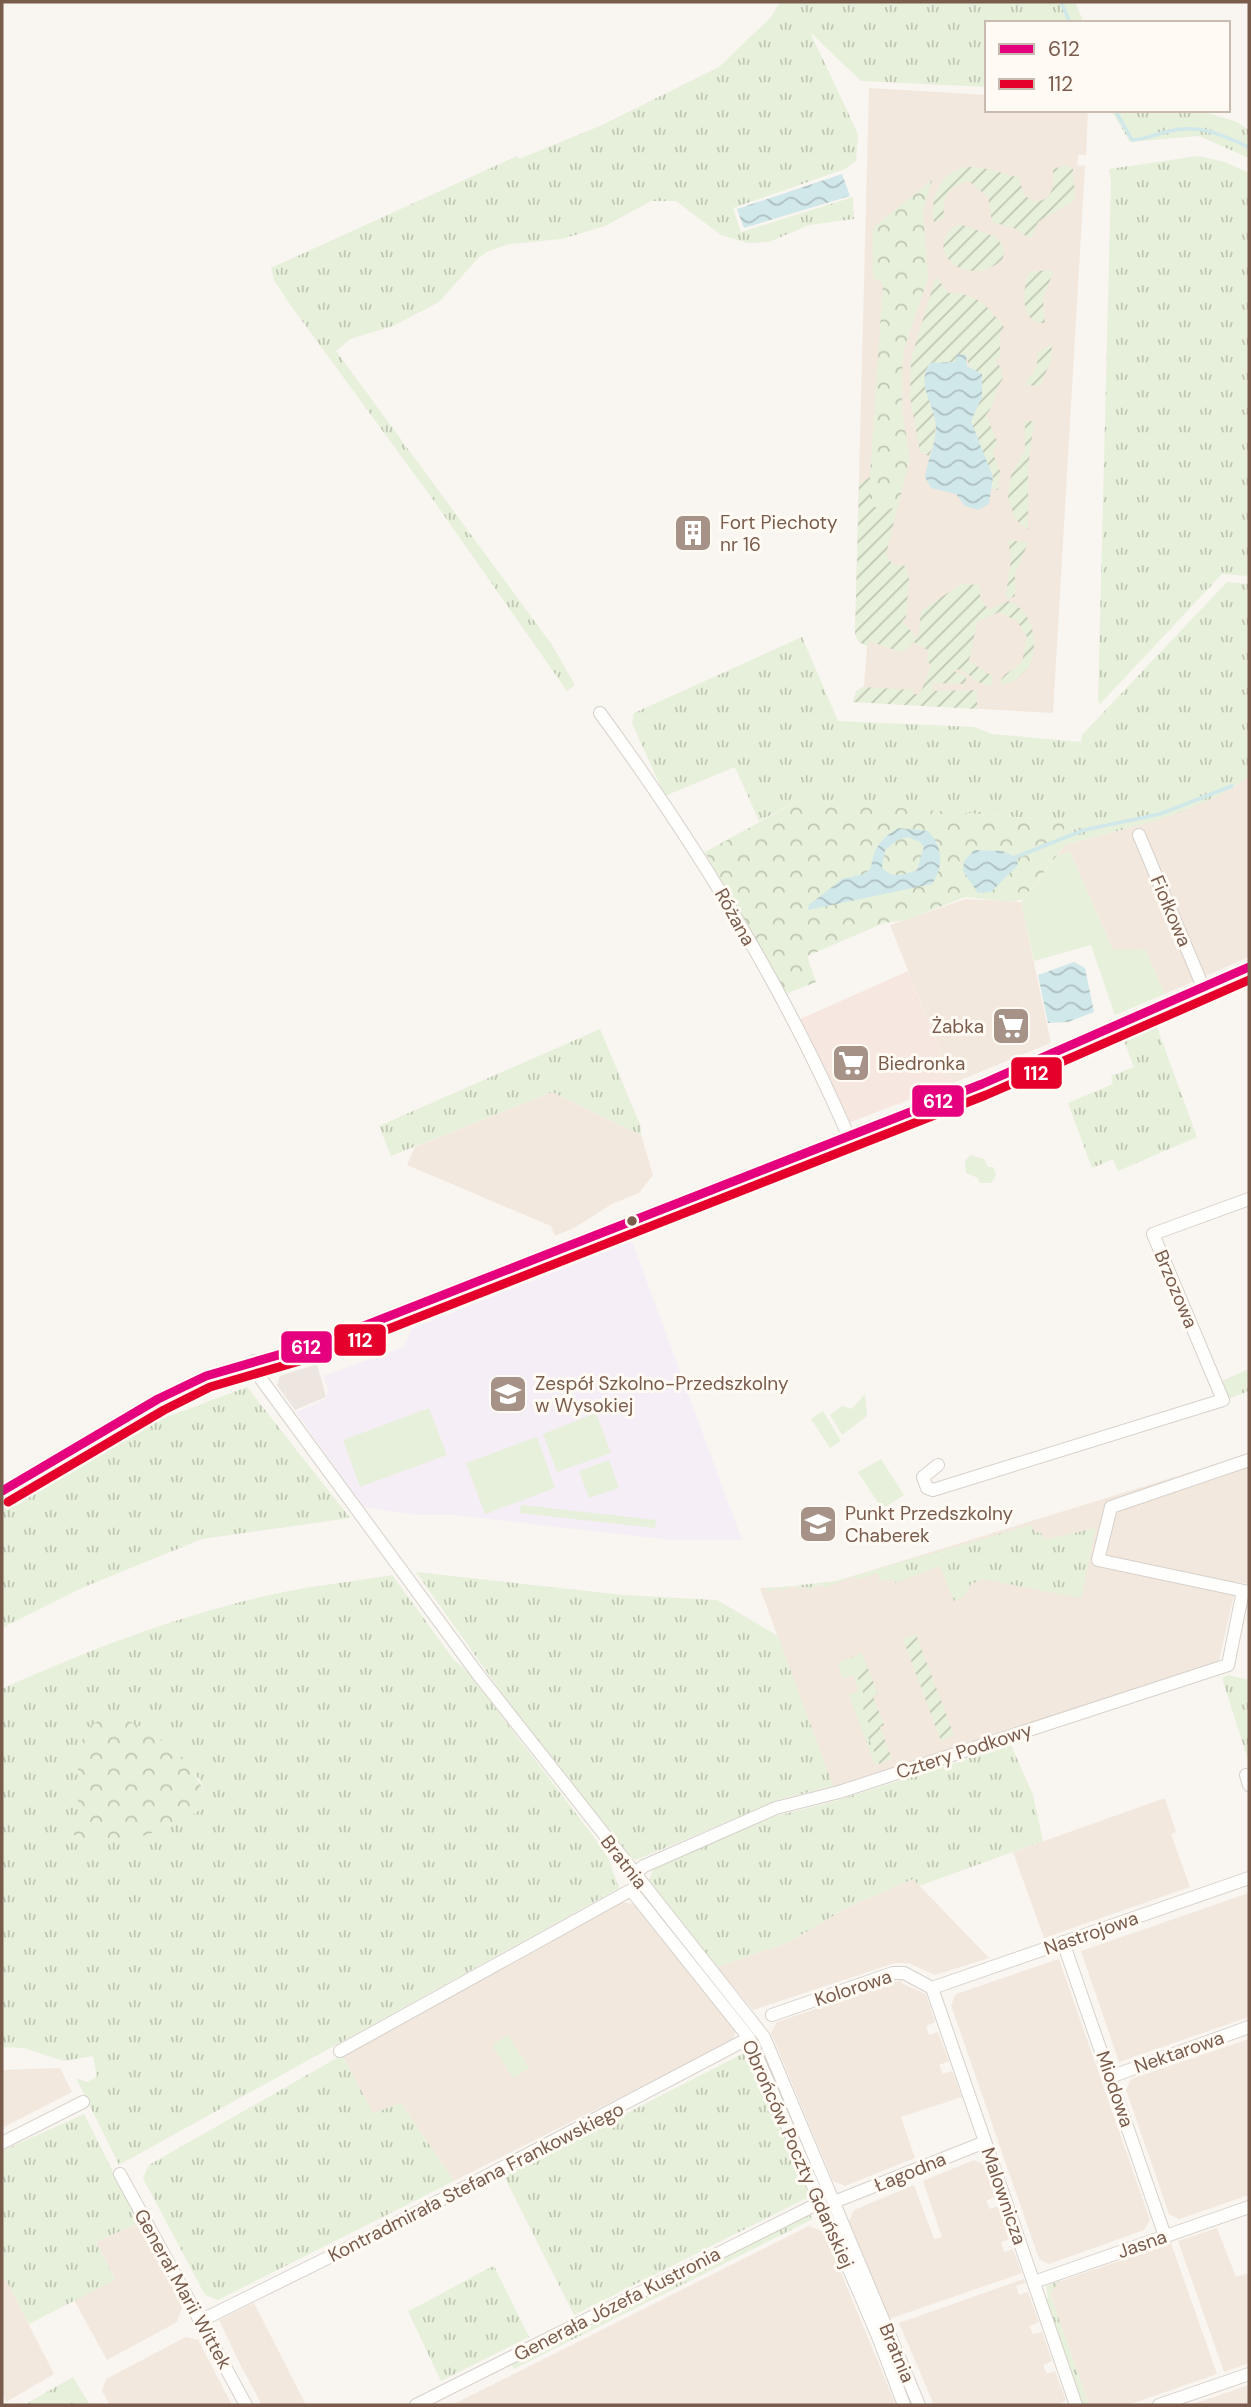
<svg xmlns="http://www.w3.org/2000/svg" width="1251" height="2407" viewBox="0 0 1251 2407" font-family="'DM Sans',sans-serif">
<defs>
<pattern id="grass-tufts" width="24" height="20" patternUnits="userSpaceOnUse" patternTransform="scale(1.75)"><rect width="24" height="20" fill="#e7f0db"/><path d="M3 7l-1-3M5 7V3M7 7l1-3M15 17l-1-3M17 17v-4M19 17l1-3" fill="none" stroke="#c0c6b4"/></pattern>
<pattern id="forest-crowns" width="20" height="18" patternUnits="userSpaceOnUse" patternTransform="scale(1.75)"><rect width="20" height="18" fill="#e7f0db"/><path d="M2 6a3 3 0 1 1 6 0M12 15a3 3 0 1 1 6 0" fill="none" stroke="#c0c6b4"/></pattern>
<pattern id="garden-furrows" width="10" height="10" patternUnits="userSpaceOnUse" patternTransform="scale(1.75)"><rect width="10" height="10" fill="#e7f0db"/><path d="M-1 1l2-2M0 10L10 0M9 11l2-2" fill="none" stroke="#c0c6b4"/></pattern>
<pattern id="water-waves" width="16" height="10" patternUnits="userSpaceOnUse" patternTransform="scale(1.75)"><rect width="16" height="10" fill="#d0e8ea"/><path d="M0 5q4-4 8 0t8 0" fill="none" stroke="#aebfc0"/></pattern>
</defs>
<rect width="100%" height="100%" fill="#f9f5f0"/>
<path fill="#f2e8de" d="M869 88 987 95V110H1088L1086 155H1078L1077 165 1085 166 1053 713 854 702 856 691 864 686 867 646 859 642 855 634Z
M1249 776V957L1165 994 1145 950H1113L1070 852 1057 856 1065 845 1140 825 1186 808 1234 787Z
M966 899 1021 902 1051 1043 953 1083 890 925Z
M552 1092 641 1135 653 1175 639 1193 612 1204 574 1228 555 1236 551 1226 407 1165 415 1147Z
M1249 1454V1584L1237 1582 1219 1661 1188 1675 834 1790 760 1588 824 1585Z
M1165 1798 1176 1832 1171 1834 1190 1887 1044 1938 1013 1852Z
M913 1879 989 1958 935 1975 908 1963H895L753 2010 717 1967 789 1942 850 1906Z
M1249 1893V2017L1119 2062 1081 1951Z
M621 1902 634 1904 736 2031 732 2041 454 2181 401 2103 373 2114 342 2055Z
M1059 1959 1150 2220 1144 2230 1049 2264 1039 2259 951 2005 956 1994Z
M901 1980 903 1984 926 1994 935 2022 926 2026 929 2035 938 2032 949 2061 939 2065 943 2074 952 2071 962 2097 901 2117 915 2158 845 2186 833 2181 771 2033 777 2022Z
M1249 2039V2195L1179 2219 1169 2214 1126 2090 1131 2079Z
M60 2068 72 2092 2 2128V2070Z
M974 2160 985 2165 995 2197 986 2201 990 2209 998 2206 1010 2239 1001 2242 1004 2252 1013 2249 1022 2273 889 2319 849 2221 854 2210 914 2185 934 2239 942 2237 923 2181Z
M139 2223 182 2307 177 2322 107 2360 74 2300 115 2279 96 2242Z
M809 2226 824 2232 896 2405H452Z
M1217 2228 1236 2277 1249 2273V2363L1224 2372 1178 2241Z
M1171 2243 1217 2374 1128 2405H1089L1050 2294 1055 2283Z
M1024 2279 1026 2283 1016 2286 1019 2295 1028 2292 1039 2322 1029 2326 1033 2334 1042 2332 1052 2361 1043 2365 1047 2374 1055 2371 1066 2400 1057 2405H934L899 2323Z
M6 2280 54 2374 6 2402 2 2393V2281Z
M254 2303 306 2405H262L239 2362 219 2320Z
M186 2337 198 2340 232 2405H110L102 2391 106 2379Z
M1249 2385V2405H1190Z"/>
<path fill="#f6e8e1" d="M908 971 953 1083 848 1123 798 1020Z"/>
<path fill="#ede5e0" d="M317 1364 326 1397 295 1410 277 1385 280 1376Z"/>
<path fill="#f6eef6" d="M632 1241 742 1540H671L454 1515H418L363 1507 296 1412 326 1399 328 1389 323 1376 404 1347 411 1329Z"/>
<path fill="url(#grass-tufts)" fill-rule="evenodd" d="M780 2H1075L1084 23H987V87L861 81 810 32 858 134 856 161 845 169 733 208 741 232 853 197 854 219 809 225 769 242 748 243 721 235 676 201H651L605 226 562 239 509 244 489 251 478 258 439 302 393 326 350 339 336 351 552 645 575 685 567 691 434 501 289 303 274 280 271 268 517 156 519 159 600 126 719 67 771 17Z
M1111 110H1198L1237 122 1249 130V158L1199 136 1130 142Z
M1198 156 1225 162 1249 173V576L1222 574 1100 704 1098 701 1111 181 1109 169Z
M1227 582 1249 584V776C1198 815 1126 828 1065 845L1064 821 800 800 759 821 735 767 665 796 632 723 634 713 802 637 838 721 974 727 992 734 1081 742 1082 735Z
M1154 1019 1197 1137 1118 1171 1113 1159 1092 1168 1068 1103 1113 1084 1111 1076 1134 1067 1121 1033Z
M600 1029 641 1127V1135L552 1092 391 1156 379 1126Z
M1249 1369V1391L1228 1399 1220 1382Z
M247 1387 350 1518 202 1539 84 1587 2 1628V1507L29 1486 158 1410 170 1416Z
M1031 1525 1035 1533 1041 1532 1044 1540 1096 1528 1081 1598 983 1579 971 1584 964 1597 954 1601 940 1566 895 1583 894 1579 876 1581 880 1579 877 1573 857 1580 855 1576 824 1588 823 1584 807 1590 806 1586 798 1589 796 1585 781 1591 779 1588 768 1592 765 1589 836 1581Z
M416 1572 623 1595 717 1600 778 1636 833 1786 781 1799 636 1860 626 1856 523 1723Z
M392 1575 454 1660 468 1672 597 1841 608 1858 619 1888 119 2165 76 2078 87 2082 97 2077 93 2056 64 2061 24 2048 2 2047V1689C88 1650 177 1616 270 1595 310 1586 351 1582 392 1575ZM84 1730 163 1742 200 1780 209 1803 67 1823 78 1821V1766Z
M862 1653 866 1664 854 1669 865 1698 861 1701 872 1730 867 1732 879 1764 875 1765 849 1695 859 1690 853 1675 843 1679 838 1663Z
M1228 1675 1249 1680V1763L1222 1678Z
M1011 1745 1033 1795 1043 1841 919 1886 913 1879 850 1906 789 1942 717 1967 649 1880 654 1868 773 1817 838 1800Z
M750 2050 811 2196 574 2315 504 2176Z
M342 2055 373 2113 401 2103 454 2181 218 2300 205 2295 143 2178 149 2165Z
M84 2114 139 2223 96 2242 115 2280 29 2324 6 2280 2 2281V2151Z
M809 2213 813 2219 514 2369 511 2363Z
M494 2266 529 2337 441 2381 408 2311C438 2297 464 2280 494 2266Z
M1059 2281 1050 2294 1089 2405H1081L1045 2300 1048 2298 1046 2286Z
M73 2377 90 2405H24Z"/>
<path fill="url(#forest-crowns)" d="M932 180 923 211 928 278 903 352 902 410 910 460 897 509 874 507 869 503 870 477 883 283 873 278V228Z
M800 800 1064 821 1065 845 1023 899 1011 902 965 897 906 920 884 923 807 956 816 982 783 995 705 852Z
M109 1714C152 1726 194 1761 209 1803L183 1822 140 1837 87 1842 74 1835 66 1823 78 1821V1766L84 1730Z"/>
<path fill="#e7f0db" d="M1070 852 1113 950 1145 949 1165 994 1115 1015 1091 945 1034 961 1021 902 1057 856Z
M970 1155 984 1159 988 1167H993L996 1175 991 1183H980L978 1178 966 1173 965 1161Z
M865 1394 867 1416 842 1435 830 1415 842 1406 852 1409Z
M429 1408 447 1455 360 1487 343 1440Z
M823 1411 841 1441 830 1448 811 1419Z
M596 1413 611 1453 557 1472 543 1434Z
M537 1437 555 1488 485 1514 466 1463Z
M881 1459 904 1495 882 1509 858 1472Z
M609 1460 619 1488 589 1498 579 1471Z
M521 1505 656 1520 655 1528 520 1513Z
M508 2035 529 2068 513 2078 492 2045Z"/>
<path fill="url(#garden-furrows)" d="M1067 165 1073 169 1075 200 1038 222 1031 239 1014 228 992 222 988 197 969 181C948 186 942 197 944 217L934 223C929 199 941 167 971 167 986 167 1004 174 1019 178L1024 195 1034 202C1054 200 1054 186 1053 169Z
M960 224 996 237 1004 248 1003 259C967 293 917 247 960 224Z
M1050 270 1053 272 1043 298 1045 323C1020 325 1022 289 1029 272Z
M936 276 948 293C980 294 986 305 1004 327L1000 334V357L995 360 1001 368 1003 379C994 389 997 402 986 415L997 441 993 454 1000 471 998 490 992 489C994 458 956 430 980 401L966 355 956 362 930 363C916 386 931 393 934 411 937 428 935 440 929 456L920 452 910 397 911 359Z
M1052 344 1051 360 1040 386 1025 385 1037 366 1038 353Z
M1025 420 1034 422 1028 468V530L1015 519 1008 497 1011 475 1025 450Z
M870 477V503L874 507 897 509 886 555 893 565 906 566 909 579 906 617 902 621 918 639 921 611 961 584 980 585V599L989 610 1008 601C1040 611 1048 675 1001 685 999 673 1014 671 1022 662L1027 637 1017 621 999 612 977 622 969 661 992 676V686C975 685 971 672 956 669L955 672 966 676V684L933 683 932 691 977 690V709L853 702 856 691 864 687 913 690V694H920L931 666 927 659 929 651 914 642 903 652C890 650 883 644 869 642L867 646 859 642 855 634 859 484Z
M1008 540 1028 543 1015 574V596L1008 599 1006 595 1011 559Z
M916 1634 954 1735 941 1741 903 1639Z
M866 1664 878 1694 873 1696 884 1725 880 1727 892 1759 879 1764 866 1732 871 1730 860 1700 865 1698 854 1669Z"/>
<path fill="url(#water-waves)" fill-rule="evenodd" d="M842 174 850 196 744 228 737 209Z
M957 354 966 355 967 366 982 374V397L971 421 993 477 989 504 978 510 965 506 956 494 931 488 925 477C927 460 936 444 936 427 935 403 915 386 930 363L955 362Z
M898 828 928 831C943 846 944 867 932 884L808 910 809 905 842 879 864 874 871 868C874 847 880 840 898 828ZM908 837 920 842 924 847 917 870C903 875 893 879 882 868L885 850 899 839Z
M974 850 1002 851 1016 857 1018 865 991 892 978 893 963 871 964 861Z
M1074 962 1085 968 1094 1012 1068 1022 1048 1023 1038 975Z"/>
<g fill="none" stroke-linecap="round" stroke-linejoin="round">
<path stroke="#d0e8ea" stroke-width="3.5" d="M1061 2 1070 23
M1115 110 1132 140C1147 139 1156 134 1170 131 1200 124 1222 135 1249 147
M1016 857 1084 830 1160 814 1232 786"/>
<defs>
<path id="minor" d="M600 713C696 844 783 985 848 1135
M1139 835 1203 987
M254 1361 261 1379 477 1673 764 2037 919 2405
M938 1465 923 1477 927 1488 933 1490 1223 1400 1153 1234 1249 1199
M2 1491 158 1399 206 1376 323 1342 982 1084 1249 967
M1249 1592 1098 1560 1111 1507 1249 1460
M1246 1775 1249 1785
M634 1874 644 1866 776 1808 839 1792 1228 1665 1243 1591
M1063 1942 1165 2236
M932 1988 1076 2405
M932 1988 1249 1878
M772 2015 893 1973H904L932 1988
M340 2051 631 1890 749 2038 877 2334 904 2405
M1110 2077 1249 2027
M2 2143 83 2102
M120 2174 246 2405
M834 2202 985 2142
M1034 2282 1249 2207
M200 2321 378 2233 749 2038
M416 2405 819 2203
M1159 2405 1249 2374"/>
</defs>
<use href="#minor" stroke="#d7d1cb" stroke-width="14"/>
<use href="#minor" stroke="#fefefd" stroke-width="12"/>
<defs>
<path id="bus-1" d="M2 1491 158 1399 206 1376 323 1342 982 1084 1249 967"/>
<path id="bus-2" d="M8 1502 164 1410 210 1387 327 1353 986 1095 1249 980"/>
</defs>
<use href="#bus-1" stroke="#fffaf3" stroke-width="14"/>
<use href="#bus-2" stroke="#fffaf3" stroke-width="14"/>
<use href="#bus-1" stroke="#e5007d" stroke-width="9"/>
<use href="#bus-2" stroke="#e4002b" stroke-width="9"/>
</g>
<defs>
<symbol id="building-square" viewBox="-11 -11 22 22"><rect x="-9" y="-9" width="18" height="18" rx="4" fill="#a69286" stroke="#fffaf3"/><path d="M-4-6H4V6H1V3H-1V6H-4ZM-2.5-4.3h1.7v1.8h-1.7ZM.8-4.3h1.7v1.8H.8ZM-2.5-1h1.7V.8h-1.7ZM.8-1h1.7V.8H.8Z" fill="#fff"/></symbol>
<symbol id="supermarket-square" viewBox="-11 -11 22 22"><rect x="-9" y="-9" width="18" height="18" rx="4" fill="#a69286" stroke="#fffaf3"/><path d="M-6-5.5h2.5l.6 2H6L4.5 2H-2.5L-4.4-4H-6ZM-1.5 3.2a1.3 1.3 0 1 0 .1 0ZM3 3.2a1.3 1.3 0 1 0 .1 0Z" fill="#fff"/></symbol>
<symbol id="school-square" viewBox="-11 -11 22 22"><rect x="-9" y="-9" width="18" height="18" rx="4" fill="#a69286" stroke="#fffaf3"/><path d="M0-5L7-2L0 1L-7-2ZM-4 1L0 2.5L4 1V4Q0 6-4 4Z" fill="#fff"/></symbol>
</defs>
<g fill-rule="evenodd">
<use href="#building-square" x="671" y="511" width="44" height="44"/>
<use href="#supermarket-square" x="989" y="1004" width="44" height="44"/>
<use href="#supermarket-square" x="829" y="1041" width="44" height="44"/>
<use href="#school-square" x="486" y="1372" width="44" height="44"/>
<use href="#school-square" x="796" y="1502" width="44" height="44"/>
</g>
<circle fill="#7a5c4d" stroke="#fffaf3" stroke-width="2.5" cx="632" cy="1221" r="6"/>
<g text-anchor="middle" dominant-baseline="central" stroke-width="6" stroke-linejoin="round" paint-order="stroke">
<g font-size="19" fill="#7a5c4d" stroke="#fffaf3" text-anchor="start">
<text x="720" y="522">Fort Piechoty<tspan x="720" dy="22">nr 16</tspan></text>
<text x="984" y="1026" text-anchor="end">Żabka</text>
<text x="878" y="1063">Biedronka</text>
<text x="535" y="1383">Zespół Szkolno-Przedszkolny<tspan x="535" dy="22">w Wysokiej</tspan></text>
<text x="845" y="1513">Punkt Przedszkolny<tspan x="845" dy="22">Chaberek</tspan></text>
</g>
<g font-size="19" fill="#7a5c4d" stroke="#fffaf3">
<text transform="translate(1171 911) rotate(67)">Fiołkowa</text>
<text transform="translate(735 917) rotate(61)">Różana</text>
<text transform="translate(1176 1289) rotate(67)">Brzozowa</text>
<text transform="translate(964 1751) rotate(-18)">Cztery Podkowy</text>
<text transform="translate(624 1862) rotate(52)">Bratnia</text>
<text transform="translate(1091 1933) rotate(-19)">Nastrojowa</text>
<text transform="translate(853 1988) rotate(-18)">Kolorowa</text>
<text transform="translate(1179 2052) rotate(-19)">Nektarowa</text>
<text transform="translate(1115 2089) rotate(71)">Miodowa</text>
<text transform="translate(798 2154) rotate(66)">Obrońców Poczty Gdańskiej</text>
<text transform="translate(910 2172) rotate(-22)">Łagodna</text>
<text transform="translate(476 2182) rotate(-27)">Kontradmirała Stefana Frankowskiego</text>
<text transform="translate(1004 2196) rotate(71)">Malownicza</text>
<text transform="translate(1142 2244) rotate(-19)">Jasna</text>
<text transform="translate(183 2289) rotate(61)">Generał Marii Wittek</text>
<text transform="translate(617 2304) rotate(-27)">Generała Józefa Kustronia</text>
<text transform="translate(897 2353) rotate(67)">Bratnia</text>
</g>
</g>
<g stroke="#fffaf3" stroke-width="2.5">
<rect x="1010" y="1056" width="53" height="34" rx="7" fill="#e4002b"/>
<rect x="911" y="1084" width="54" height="34" rx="7" fill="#e5007d"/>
<rect x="333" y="1323" width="54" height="34" rx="7" fill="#e4002b"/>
<rect x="280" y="1330" width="53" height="34" rx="7" fill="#e5007d"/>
</g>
<g font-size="19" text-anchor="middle" font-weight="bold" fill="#fff">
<text x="1036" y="1080">112</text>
<text x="938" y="1108">612</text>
<text x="360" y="1347">112</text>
<text x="306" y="1354">612</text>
</g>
<rect width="1251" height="2407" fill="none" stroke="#7a5c4d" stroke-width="7"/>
<rect x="985" y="21" width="245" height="91" fill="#fffaf3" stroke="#cabbb1" stroke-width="2"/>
<rect x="999" y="44" width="35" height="10" fill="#e5007d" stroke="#cabbb1" stroke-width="2"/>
<text x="1048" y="56" font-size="21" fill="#7a5c4d">612</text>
<rect x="999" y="79" width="35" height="10" fill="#e4002b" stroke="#cabbb1" stroke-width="2"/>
<text x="1048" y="91" font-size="21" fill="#7a5c4d">112</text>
</svg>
